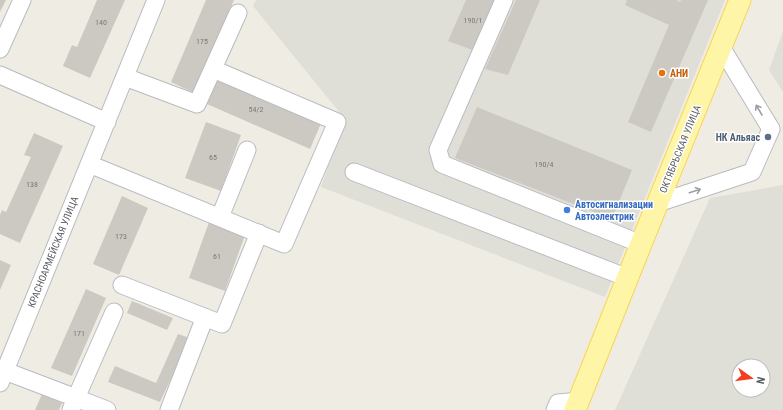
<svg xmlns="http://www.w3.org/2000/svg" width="783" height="410" viewBox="0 0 783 410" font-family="'Roboto Condensed',sans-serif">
<rect width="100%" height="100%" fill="#efede3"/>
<path fill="#dfded7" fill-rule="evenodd" d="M256 0H725L605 297 321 187 345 119 253 6Z
M783 31V92L769 70Z
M783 185V410H615L710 198ZM739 366H763V390H739Z"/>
<path fill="#ccc9c2" d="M0 0H6L0 12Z
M97 0H125L90 78 63 66 72 45 77 47Z
M206 0H234L194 93 171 82Z
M466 0H498L475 51 448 41Z
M516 0H540L508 75 485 69Z
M627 0H677L680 2 681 0H708L651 132 628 122 669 25 625 5Z
M219 76 322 121 310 149 207 104Z
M477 107 632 170 612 219 455 158Z
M206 122 241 135 221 191 185 178Z
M34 133 63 146 20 243 0 234V215L2 210 6 212 31 157 24 155Z
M122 196 148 208 119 275 93 264Z
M209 222 245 235 225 291 189 278Z
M0 260 11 265 0 290Z
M86 289 106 298 72 376 51 368Z
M132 301 173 318 167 330 127 313Z
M178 334 190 338 160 402 108 382 115 366 156 383Z
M42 394 62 403 59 410H35Z"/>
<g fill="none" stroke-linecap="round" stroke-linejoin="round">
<defs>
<path id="minor" d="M504 0 438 150 442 164 641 244
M0 49 22 0
M0 75 107 122
M125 77 197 104 238 13
M89 164 284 244 337 122 213 69
M354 172 628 278
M658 203 752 172 771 129 721 47
M220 217 247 150
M122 285 222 324 259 233
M5 371 76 398 71 410
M0 383 156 0
M107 410 76 398 114 312
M169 410 205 317
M555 410 558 403 579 401"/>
<path id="major" d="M575 410 641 244 740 0"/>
</defs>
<use href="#minor" stroke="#b8bbc0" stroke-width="19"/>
<use href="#major" stroke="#fbd34f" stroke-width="23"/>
<use href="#minor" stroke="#fff" stroke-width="17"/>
<use href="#major" stroke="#fff5a7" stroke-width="21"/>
</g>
<defs><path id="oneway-shaft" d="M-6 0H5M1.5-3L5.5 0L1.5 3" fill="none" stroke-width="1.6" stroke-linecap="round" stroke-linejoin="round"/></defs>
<g stroke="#9d9fa3">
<use href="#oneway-shaft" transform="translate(759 110) rotate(-121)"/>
<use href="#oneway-shaft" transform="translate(695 191) rotate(-18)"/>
</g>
<circle fill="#e8710a" stroke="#fff" stroke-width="1.5" cx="662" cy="73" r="4"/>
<circle fill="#5c6f8a" stroke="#fff" stroke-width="1.5" cx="768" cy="137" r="4"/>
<circle fill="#3f7fe0" stroke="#fff" stroke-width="1.5" cx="567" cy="210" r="4"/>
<g text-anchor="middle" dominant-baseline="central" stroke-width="3" stroke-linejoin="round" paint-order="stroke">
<g font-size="8" fill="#777a7c">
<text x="473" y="20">190/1</text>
<text x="101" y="22">140</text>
<text x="202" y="41">175</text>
<text x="256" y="109">54/2</text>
<text x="213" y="157">65</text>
<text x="544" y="164">190/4</text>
<text x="32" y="184">138</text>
<text x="121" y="236">173</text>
<text x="217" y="256">61</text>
<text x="79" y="333">171</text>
</g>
<g font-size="10" font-weight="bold" fill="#c56008" stroke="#fff" text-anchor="start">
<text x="670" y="73">АНИ</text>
</g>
<g font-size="10" font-weight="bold" fill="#4e5e75" stroke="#fff" text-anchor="end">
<text x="760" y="137">НК Альяас</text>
</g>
<g font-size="10" fill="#5b5f65" stroke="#fff">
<text transform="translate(680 149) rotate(-68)">ОКТЯБРЬСКАЯ УЛИЦА</text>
<text transform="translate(53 252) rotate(-68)">КРАСНОАРМЕЙСКАЯ УЛИЦА</text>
</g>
<g font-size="10" font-weight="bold" fill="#366cbe" stroke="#fff" text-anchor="start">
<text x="575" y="204">Автосигнализации<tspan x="575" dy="12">Автоэлектрик</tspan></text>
</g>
</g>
<g transform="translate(751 378) rotate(104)"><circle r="19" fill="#ffffff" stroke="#bdbfc1"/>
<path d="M0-3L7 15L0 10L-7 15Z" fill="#f53d22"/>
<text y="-6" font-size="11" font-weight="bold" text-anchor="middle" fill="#5b5f65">N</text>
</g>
</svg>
